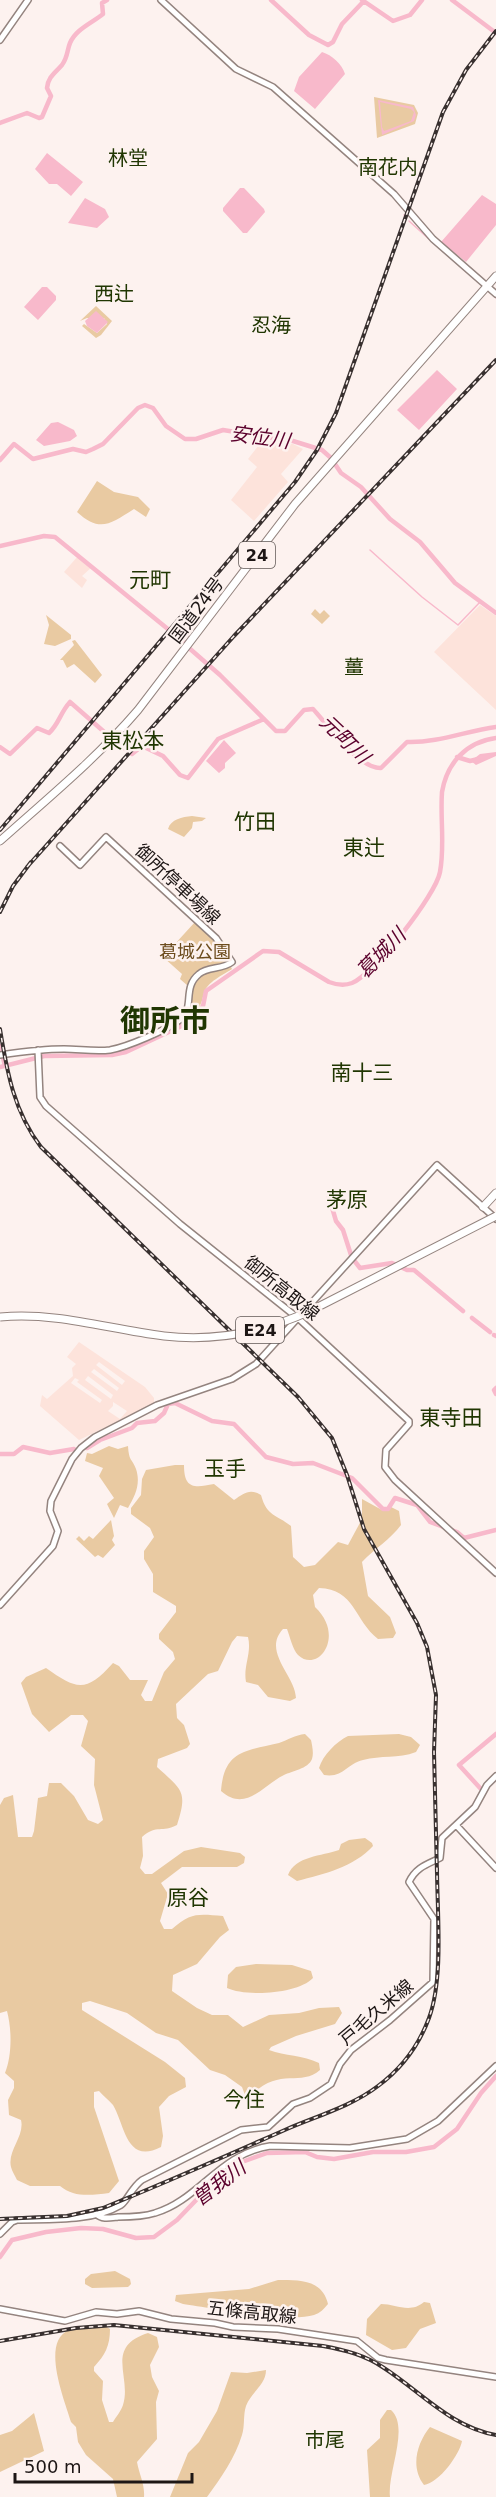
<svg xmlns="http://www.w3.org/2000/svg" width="496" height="2497" viewBox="0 0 496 2497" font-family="'DejaVu Sans','Noto Sans JP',sans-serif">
<rect width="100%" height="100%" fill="#fdf2ef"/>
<path fill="#fde3db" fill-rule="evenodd" d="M262 441 293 444 303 449 281 474 288 482 254 521 231 500 257 467 248 459Z
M78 556 92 567 82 576 87 580 82 588 64 572Z
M480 605 496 616V710L434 652Z
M79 1342 145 1387 154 1398V1404L79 1440 40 1406 42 1395 47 1399 73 1376 72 1368 76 1364 67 1357ZM99 1362 125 1381 122 1385 96 1365ZM94 1369 119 1388 117 1391 91 1372ZM88 1376 113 1395 111 1399 85 1380ZM75 1378 79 1380 77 1382 102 1400 100 1403 71 1383ZM113 1402 127 1411 120 1419 108 1411 113 1406Z"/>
<path fill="#e9caa2" d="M374 97 414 105 418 113 415 124 377 138Z
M96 306 112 321 101 335 96 338 82 326 84 324 97 333 107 324 104 318H87L80 321Z
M97 481 114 492 138 497 150 509 146 517 134 509C110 524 100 533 77 512Z
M315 609 320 614 324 610 330 616 322 624 311 614Z
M46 615 71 635V639L55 646 44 644 49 625Z
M75 640 102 675 95 683 74 664 67 668 63 660H60L74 645 72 641Z
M192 816 206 818 202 821 193 822 192 828 184 837 168 829C171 819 182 817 192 816Z
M195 922 215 939 230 961C216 972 201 963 188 986L180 979 182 974 163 957Z
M231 967 232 969C223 975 207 982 204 993 201 1006 198 1012 187 1021L184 1018C196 1004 185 985 202 974 210 969 222 970 231 967Z
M109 1446 118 1449 128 1446C129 1462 132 1458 136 1469 141 1484 135 1496 128 1508L120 1505 114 1518 107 1504 114 1498 99 1476 103 1468 85 1461 87 1453 92 1454Z
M175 1465H184C184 1489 194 1488 214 1484L234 1500C244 1493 250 1488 261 1495 267 1517 276 1514 291 1526L293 1557 304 1567 315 1565 338 1542 348 1545 362 1519V1499L382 1510 391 1507 399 1511 401 1525C391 1539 374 1549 362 1562L368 1596 390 1617 396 1633 393 1638 378 1639C354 1620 355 1589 319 1588L313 1595 315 1607C346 1636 318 1674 298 1655 293 1650 290 1637 287 1629H283C262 1652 295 1675 296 1698L290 1701 268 1697 258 1685 246 1682C243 1666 252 1653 248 1637L237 1636 232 1642 218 1671 208 1674 176 1704 177 1718 184 1725 190 1744 187 1748 158 1759 157 1767C182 1790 188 1791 177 1825 162 1833 157 1824 142 1837L143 1856 140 1868 145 1874H152L184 1851 201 1847 240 1853 245 1857 244 1863 237 1867H182L161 1883 168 1894 160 1921 164 1929H172C191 1912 199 1914 223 1916L229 1930 220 1937 197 1964 173 1975 172 1991 197 2008 212 2015H228L243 2027 269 2015 299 2013 319 2008 339 2007 342 2013 335 2024 296 2036 271 2047 269 2050C285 2056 303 2055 319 2063L320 2070C301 2087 278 2067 252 2095H245L242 2087 225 2075 210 2070 178 2040 156 2033 127 2013 90 2001 82 2003V2010L165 2062 185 2078 186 2087 169 2096 159 2107 163 2136 161 2147C126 2165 125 2125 113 2105 109 2100 103 2096 99 2091L94 2092V2107L119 2181 109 2193C92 2195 74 2198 60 2186H30L17 2180C15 2176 12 2171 11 2167 7 2151 25 2136 21 2120L9 2115 8 2100 14 2088V2081L5 2073C12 2055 12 2030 7 2011L0 2013V1805L4 1798 13 1795 18 1837H32L34 1831 38 1798 47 1796 49 1783H61L74 1796 88 1820 98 1824 103 1820 94 1785 95 1759 81 1746 88 1721 83 1715H71L49 1732 32 1714 21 1683 26 1677 46 1668C77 1690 86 1693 113 1663L119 1666 130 1680H148L141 1695 145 1701H152L164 1672 175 1659 173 1652 159 1639V1634L176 1612V1606L153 1592V1574L144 1559V1551L154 1537 150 1528 131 1514V1508L141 1495 142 1479 146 1470Z
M111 1520 114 1536 112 1540 115 1545 103 1558 98 1555 95 1557 76 1539 79 1536 84 1541 89 1536 93 1539Z
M305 1734 311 1740C312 1745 314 1753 312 1759 308 1769 292 1771 284 1775 263 1785 246 1813 221 1791 224 1750 246 1751 279 1743 288 1740 295 1735 305 1734Z
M399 1734 411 1737 420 1745 416 1752C398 1759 381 1755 363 1760 346 1764 344 1778 324 1775L319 1768C323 1755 336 1742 348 1736Z
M365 1838 372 1843 373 1846C354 1867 324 1874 297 1881L288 1875C295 1856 322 1856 339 1850L341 1844 349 1840Z
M256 1964 292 1965 311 1971 313 1978C298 1994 246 1997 227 1988L228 1975 236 1967Z
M115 2271 130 2279 131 2284 128 2287 92 2288 85 2284V2279L91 2274Z
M278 2280C299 2280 322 2279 328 2304 324 2309 320 2313 314 2315 288 2323 212 2308 183 2304L175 2301 176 2295 249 2289Z
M424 2302 430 2303 436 2323 420 2329 406 2348 392 2350 366 2335 367 2319 381 2304C396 2304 410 2314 424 2302Z
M102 2324 110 2329C110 2346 105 2355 94 2367V2371L103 2381 102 2400 109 2422H113C116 2417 121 2411 123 2405 132 2377 104 2347 148 2333L157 2337 159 2347 150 2365 152 2377 159 2391 156 2402 157 2439 137 2462C139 2474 145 2484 144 2497H117L113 2479 86 2455 78 2442 76 2427 71 2422C65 2401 40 2342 69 2330 79 2326 92 2326 102 2324Z
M266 2370C266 2385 251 2392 246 2406 243 2415 245 2426 242 2435 235 2458 221 2478 207 2497H170L188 2453 199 2442 217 2411 231 2372 247 2373Z
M387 2410H391C410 2427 387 2473 390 2497H370L367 2450 380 2438V2420Z
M34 2413 44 2451 0 2472V2435L12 2431Z
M430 2427 462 2441C460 2454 439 2483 424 2485 410 2467 417 2443 430 2427Z"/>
<path fill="#f8b9cb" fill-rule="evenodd" d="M322 52C332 55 342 64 345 74L315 109 294 91 299 77Z
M378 100 413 107 416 115 414 121 382 135ZM380 102 411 109 414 112 411 121 384 131 382 127Z
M47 153 83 182 71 196 57 184H49L35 169Z
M240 188H244L264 209 265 212 247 233H243L223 211V208Z
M482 195 496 204V225L466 262 441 242Z
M85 198 105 209 109 217 97 228 68 223Z
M42 287H47L56 296V300L38 320 24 307Z
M96 311 108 322 97 333 87 326 85 321Z
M437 370 457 389 419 430 397 410Z
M58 422 74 430 77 436 70 441 44 446 36 440 51 423Z
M224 740 236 753 225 763V768L219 773 206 761Z
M496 752V756L476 765 471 761 480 754Z"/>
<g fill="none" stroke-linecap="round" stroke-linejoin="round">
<path stroke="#f8b9cb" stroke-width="1.5" d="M404 215H405
M409 221 430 240
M443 251 480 283
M489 291 496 298
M370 550 422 597 458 625 481 601"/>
<path stroke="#f8b9cb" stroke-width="4.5" d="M271 0 309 35 328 45 333 42 342 24 364 1
M362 0 393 21 410 15 422 0
M452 0 496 33
M0 123 27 113 39 118 42 117 51 96 47 88C48 77 55 73 62 65 68 57 67 50 70 43 76 29 92 23 103 14L102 3 107 0
M0 460 14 444 33 459 73 449 86 452 93 449 103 444 138 408 145 405 153 408 166 426 185 439H196L223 430 293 441 322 450 331 458 341 473 361 487 390 519 420 542 455 583 496 613
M0 546 44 536 55 537 185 643
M189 648 220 675 276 731H285L304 710 313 709C327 724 359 769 381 768L407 742C438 743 466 731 496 727
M115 741 132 754 142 746 163 756 180 775 188 778 218 739 264 719
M0 747 10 754 37 728 49 733C59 724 60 713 70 702L110 737
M457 757 470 761 478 759
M0 1046 5 1066
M0 1067 44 1056 112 1055 126 1052 186 1024 203 1006 206 991 263 951 279 952 329 982C337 985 344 986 352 983 374 974 436 895 440 872 445 846 440 818 442 792 447 763 466 742 496 738
M329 1197 336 1221 343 1230 351 1255
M353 1259 360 1268 392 1263 407 1270H414L463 1311
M472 1318 490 1332
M494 1335 496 1336
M496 1388 494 1390 496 1394
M87 1448 100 1440 132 1428 137 1423 155 1421 164 1413 168 1404 175 1403 212 1421 234 1424 266 1457 293 1464 313 1463 352 1478 383 1509H388L395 1498 417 1505 430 1522 457 1532 464 1538 496 1530
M0 1454H14L23 1447 50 1453 74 1449
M480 1788 459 1765 496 1734
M0 2257 12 2240 46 2232 81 2228 103 2229 136 2238 154 2237 177 2220 202 2194 224 2182 242 2162 267 2153 305 2152 317 2157 334 2159 373 2152H406L434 2147 457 2129 481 2093 496 2076"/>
<defs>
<path id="major" d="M161 0 236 69 273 87 394 194 433 239 496 294
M0 40 28 0
M38 1050 40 1097 46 1106 180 1224 299 1319 409 1421V1424L386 1450 385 1467 395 1480 496 1573
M0 1055C21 1052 42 1049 64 1049 79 1049 95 1052 110 1050 127 1047 167 1030 181 1019 195 1006 182 988 199 974 208 966 222 970 232 962L216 938 106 837 80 865 60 846
M0 1605 53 1546 58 1531 50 1511 51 1501 72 1459 81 1448 95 1437 157 1405 232 1379 256 1364 437 1165 496 1219
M456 1825 496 1868
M96 2214C102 2220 110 2218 118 2217 130 2217 143 2217 155 2213 199 2200 219 2154 270 2146L350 2148 407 2139 438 2121 496 2066
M0 2234 12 2222 17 2220C50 2219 92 2222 121 2205 127 2201 132 2187 142 2180L241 2130 268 2127 293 2104 310 2098 331 2084 340 2064 351 2050 390 2020 433 1982 434 1919 409 1882C416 1867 428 1864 440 1858L442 1838 475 1807 487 1785 496 1776
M0 2309 65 2321 96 2312 117 2314 139 2311 171 2319 215 2323 233 2327 278 2329 357 2341 378 2358 386 2360 496 2377"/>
<path id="highway" d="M0 841C48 798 96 759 138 710L295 504 496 276
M483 1207 496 1193"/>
</defs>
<use href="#major" stroke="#94847f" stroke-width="8"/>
<use href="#highway" stroke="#94847f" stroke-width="9"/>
<use href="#major" stroke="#fff" stroke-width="5"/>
<use href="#highway" stroke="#fff" stroke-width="7"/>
<defs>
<path id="rail" d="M0 830 295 482 317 450 336 413 443 112 466 70 496 31
M27 867 234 636 496 360
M0 912 13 886 31 862
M0 1029C7 1072 14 1112 41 1147L298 1397 332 1438 347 1475 364 1529 417 1623 427 1647 436 1695 434 1752 437 1874
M0 2219 67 2216 103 2208C165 2183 226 2156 287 2129 317 2116 352 2106 378 2086 401 2069 419 2045 429 2018 444 1977 437 1912 437 1868
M0 2341 76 2328 114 2325 323 2346C345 2350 365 2355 384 2368 421 2392 451 2427 496 2435"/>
</defs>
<use href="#rail" stroke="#38302f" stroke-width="4"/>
<use href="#rail" stroke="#fdf2ef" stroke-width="1.5" stroke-dasharray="4.5" stroke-linecap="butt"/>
<defs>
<path id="highway-bridge" d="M0 1317C59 1312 107 1329 164 1336 216 1342 265 1332 312 1310L496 1216"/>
</defs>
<use href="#highway-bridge" stroke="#94847f" stroke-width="9" stroke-linecap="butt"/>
<use href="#highway-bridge" stroke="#fff" stroke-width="7"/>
</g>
<g text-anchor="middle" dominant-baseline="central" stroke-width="5" stroke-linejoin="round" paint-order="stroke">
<g fill="#fdf2ef" stroke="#605856" stroke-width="1.5">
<rect x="239" y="542" width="36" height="26" rx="4.5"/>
<rect x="236" y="1317" width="48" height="26" rx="4.5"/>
</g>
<g font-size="16" font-weight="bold" fill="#1d1615">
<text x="257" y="555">24</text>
<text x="260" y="1330">E24</text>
</g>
<g font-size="18" fill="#1d1615" stroke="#fdf2ef">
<text transform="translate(196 610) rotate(-53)">国道24号</text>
<text transform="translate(178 884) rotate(43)">御所停車場線</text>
<text transform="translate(282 1288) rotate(39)">御所高取線</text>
<text transform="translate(376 2012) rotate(-40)">戸毛久米線</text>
<text transform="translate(252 2312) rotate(6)">五條高取線</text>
</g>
<g font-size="18" fill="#6c4c1d" stroke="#fdf2ef">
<text x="195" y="951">葛城公園</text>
</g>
<g font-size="20" fill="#203602" stroke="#fdf2ef">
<text x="128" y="158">林堂</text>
<text x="388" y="167">南花内</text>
<text x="114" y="294">西辻</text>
<text x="271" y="325">忍海</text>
<text x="354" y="667">薑</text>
<text x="325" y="2440">市尾</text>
</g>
<g font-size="20" font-style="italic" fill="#5b002c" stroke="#fdf2ef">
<text transform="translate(260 437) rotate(8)">安位川</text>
<text transform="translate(345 739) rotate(44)">元町川</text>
<text transform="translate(381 953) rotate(-46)">葛城川</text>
<text transform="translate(219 2183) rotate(-37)">曽我川</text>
</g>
<g font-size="21" fill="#203602" stroke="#fdf2ef">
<text x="150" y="580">元町</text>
<text x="133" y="741">東松本</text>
<text x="255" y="822">竹田</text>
<text x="364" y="848">東辻</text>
<text x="362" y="1073">南十三</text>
<text x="347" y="1200">茅原</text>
<text x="451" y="1418">東寺田</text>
<text x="225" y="1469">玉手</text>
<text x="188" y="1898">原谷</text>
<text x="244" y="2100">今住</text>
</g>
<g font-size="30" font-weight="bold" fill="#203602" stroke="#fdf2ef">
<text x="165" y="1020">御所市</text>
</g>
</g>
<path d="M15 2473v9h177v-9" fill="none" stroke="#1d1615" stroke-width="3"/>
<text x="24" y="2473" font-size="18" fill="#1d1615" stroke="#fdf2ef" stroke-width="4.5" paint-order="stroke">500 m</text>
</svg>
